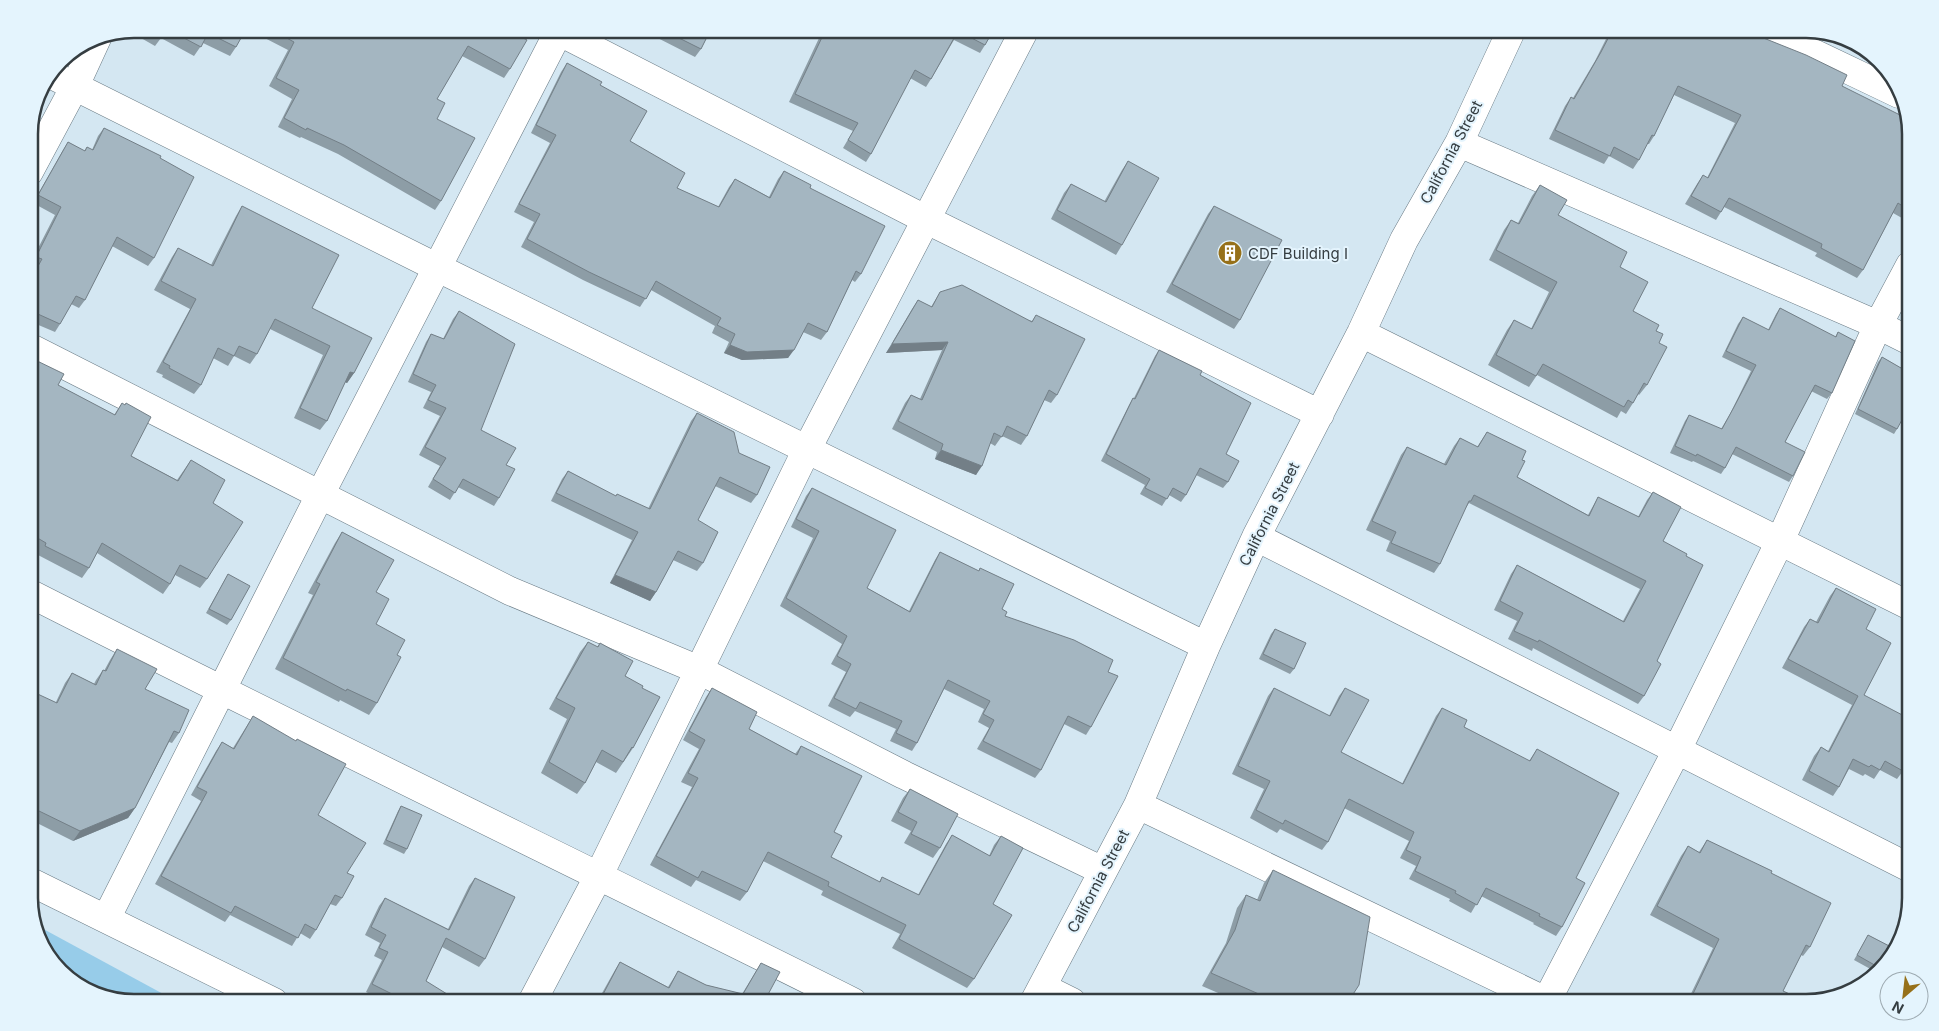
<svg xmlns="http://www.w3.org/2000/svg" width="1939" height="1031" viewBox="0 0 1939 1031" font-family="Inter,sans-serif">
<rect width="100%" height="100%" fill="#d4e7f2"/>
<path fill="#97cce9" d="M36 925 178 1002H133L87 991 46 956Z"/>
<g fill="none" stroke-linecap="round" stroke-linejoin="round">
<defs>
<path id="minor" d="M554 29 925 219 1320 414
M1763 29 1899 94
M50 74 436 267 1206 646
M1459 143 1878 325 1910 341
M29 172 75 86 98 36
M1361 333 1910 606
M29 347 510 591 699 670 904 775 1103 871
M1256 537 1910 868
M29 593C302 732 579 865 853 1002
M1138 805 1546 1001
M29 881 274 1002
M106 919 320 495 560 29
M1042 987 1072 1002
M532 1002 599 875 807 449 1025 29
M1034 1002 1138 805 1206 646 1256 537 1361 333 1404 240 1459 143 1512 29
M1546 1002 1677 750 1780 541 1878 325 1910 265"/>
</defs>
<use href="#minor" stroke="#697a84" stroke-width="29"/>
<use href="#minor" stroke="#fff" stroke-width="28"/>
</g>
<path fill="#8d9da6" d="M137 29H246L236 47 230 56 203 43 194 56 161 38 155 46 134 34Z
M247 29H441L452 34 455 29H506L510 69 504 78 462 56 437 99V119L441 201 435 210 338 154 301 137 300 138 278 127 292 99 269 86 288 50Z
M640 29H711L701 49 695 57Z
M730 29H738L736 32Z
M811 29H994L985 45 980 53 954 40 931 79 926 87 910 78 871 154 866 162 843 148 853 131 789 102 820 36 816 34 817 32Z
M1611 29H1741L1842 86 1910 127V220L1909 222 1893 213 1863 270 1857 278 1815 256 1817 253 1724 207 1716 220 1685 204 1697 184 1703 175 1707 178 1735 123 1674 95 1654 136 1649 144H1647L1639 160 1633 169 1609 156 1604 164 1549 139 1565 106 1571 97 1573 98 1595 61Z
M567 63 600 85 630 141 677 188 718 207 729 187 735 179 769 197 778 179 784 171 810 188 861 274 855 282 852 280 827 332 821 340 803 332 788 358 742 360 724 353 729 342 712 333 715 326 651 290 640 307 583 280 521 247 534 222 514 212 550 143 531 133 561 72Z
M104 128 160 158 154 258 148 266 112 246 85 300 79 308 71 304 60 324 55 332 29 321V280L36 267 30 264 55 215 33 203 63 150 68 142 84 151 87 147 92 150 98 136Z
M1128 161 1122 245 1116 255 1051 219 1064 193 1071 184 1104 202 1122 170Z
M1540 185 1558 215 1620 267 1633 311 1656 331 1659 343 1647 385 1639 395 1638 394 1633 403 1626 414 1621 411 1617 418 1537 375 1529 387 1488 365 1507 330 1514 320 1531 329 1549 292 1489 260 1504 230 1511 220 1518 223 1532 196Z
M242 206 312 308 354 373 347 383 345 382 327 421 320 430 294 418 323 355 270 329 257 354 250 364 234 356 228 366 213 358 201 385 194 394 162 377 163 375 156 372 190 309 154 290 172 257 178 248 211 265 236 216Z
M1214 206 1240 320 1234 329 1166 292 1208 214Z
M940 292 1032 321 1036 315 1057 395 1051 403 1044 400 1027 436 1021 445 1002 436 995 446 990 443 976 475 935 459 937 452 892 429 905 403 911 395 920 399 942 350 886 353 912 309 918 300 931 307Z
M1780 308 1835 337 1838 332 1832 393 1827 399 1811 391 1785 442 1793 476 1789 482 1732 454 1725 468 1721 474 1693 461 1692 462 1670 453 1685 421 1689 415 1721 429 1730 414 1751 371 1722 357 1738 324 1743 317 1768 330 1776 314Z
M459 311 481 430 506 465 499 498 494 506 458 487 450 500 428 487 440 466 419 455 440 416 423 408 431 392 408 382 426 342 431 334 443 339 453 319Z
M1159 350 1200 375 1226 454 1228 482 1223 488 1196 475 1186 495 1181 502 1169 495 1162 506 1140 494 1145 485 1101 461 1129 405 1133 398H1134L1155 356Z
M29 357 58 385 114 415 122 403 131 456 177 480 191 460 213 503 207 579 200 588 175 575 170 584 163 594 97 553 89 568 82 578 38 555 39 553 29 547Z
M1882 357 1901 368 1897 429 1894 434 1855 414 1878 362Z
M697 413 739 453 757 495 751 503 715 486 698 520 703 563 697 571 673 560 656 592 650 601 610 583 632 540 551 501 562 479 568 471 615 496 648 509 691 421Z
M1487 432 1522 460 1517 477 1588 515 1598 497 1638 517 1647 500 1653 492 1663 541 1686 556 1657 661 1644 696 1638 704 1533 648 1532 651 1508 639 1517 621 1494 610 1511 574 1517 565 1623 621 1640 589 1469 503 1465 509 1440 564 1434 573 1386 551 1390 541 1366 530 1401 455 1407 447 1444 464 1454 446 1460 438 1477 447Z
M812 488 867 588 909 611 935 560 940 552 1002 609 1005 616 1108 672 1091 727 1086 735 1064 724 1041 770 1035 778 977 749 989 728 978 722 984 709 944 689 917 743 912 751 890 741 896 729 855 711 850 717 828 706 846 672 831 664 842 644 780 606 813 538 791 527 806 496Z
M342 532 376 592V624L397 655 377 703 369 715 340 700 339 702 275 669 313 595 308 593 335 543Z
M1910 542V549L1907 548Z
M228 574 231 620 227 625 206 613Z
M1836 588 1866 629 1864 695 1903 771 1897 779 1880 770 1874 779 1865 774 1863 776 1849 769 1839 787 1833 796 1802 780 1814 756 1821 747 1828 751 1852 705 1782 668 1804 627 1810 619 1816 622 1830 596Z
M1275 629 1294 669 1290 674 1259 659 1271 634Z
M588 642 597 647 600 643 625 676 642 688 633 748 616 773 596 762 585 783 577 794 541 773 567 719 549 709 580 652Z
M117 649 145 689 179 733 172 743 169 742 135 808 128 818 73 841 31 820 56 702 65 683 72 673 94 684 96 680 103 670 104 671 110 660Z
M712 688 749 729 795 754 801 746 834 832 831 857 879 882 882 877 918 895 946 844 952 835 989 856 994 845 1001 836 993 904 974 979 967 988 892 948 900 934 821 895 823 891 763 861 747 892 740 901 696 880 691 887 650 865 692 787 681 782 699 749 683 740 706 697Z
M1274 688 1329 716 1339 696 1345 688 1341 752 1402 784 1436 716 1442 708 1464 727 1529 761 1537 749 1576 878 1562 927 1556 936 1533 924 1534 923 1481 896 1471 913 1449 901 1450 899 1409 879 1416 866 1400 858 1409 841 1344 808 1328 842 1322 850 1280 829 1277 833 1250 818 1264 789 1232 774 1268 696Z
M253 716 318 815 347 873 342 898 336 906 330 904 316 930 310 939 300 933 292 946 230 915 225 922 155 884 201 801 191 795 216 751 222 742 233 748Z
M910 789 940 848 933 858 904 843 911 831 891 821 903 798Z
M401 806 407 849 404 854 383 844 398 811Z
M1707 840 1771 873 1810 947 1803 956 1801 955 1783 991 1807 1002H1687L1713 948 1650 915 1681 856 1688 846 1699 852Z
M1273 870 1348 1002H1239L1202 986 1226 943 1237 908 1246 895 1257 900 1264 883Z
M475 878 485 959 479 967 442 947 426 981 443 1002H386L366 992 382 960 374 956 380 943 365 935 379 906 385 898 448 929 469 886Z
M1868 935 1895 949 1874 971 1854 960Z
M620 962 668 987 678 971 706 985 742 994 761 963 764 1002H597L615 970Z"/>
<path fill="#737f87" d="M948 342 942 350 886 353 892 344Z
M730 345 794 350 788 358 742 360 724 353Z
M350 372 354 373 347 383 343 381Z
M941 450 982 466 976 475 935 459Z
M615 575 656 592 650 601 610 583Z
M135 808 128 818 73 841 80 831Z"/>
<path fill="#a4b6c1" stroke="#737f87" d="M147 29H166L162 37Z
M167 29H246L236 47 208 33 201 47Z
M270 29H441L453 35 456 29H506L527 40 510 69 468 46 437 99 445 103 437 119 475 138 441 201 344 145 307 128 306 130 284 118 299 90 276 78 294 42Z
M661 29H711L701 49Z
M826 29H994L985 45 958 31 931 79 915 70 871 154 848 140 858 123 795 94Z
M1613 29H1741L1806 55 1847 75 1842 86 1908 119 1910 127V211L1898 203 1863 270 1821 248 1822 244 1729 198 1721 212 1691 196 1703 175 1708 178 1741 115 1678 86 1654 136 1652 135 1639 160 1614 147 1610 156 1555 130 1571 97 1574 99 1601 52Z
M567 63 602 82 600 85 647 111 630 141 685 173 677 188 719 207 735 179 770 198 784 171 811 185 810 188 885 226 861 274 856 271 827 332 808 323 794 350 747 352 730 345 735 334 717 325 721 318 656 281 646 299 589 272 527 239 540 214 519 204 556 135 536 125Z
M104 128 161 156 160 158 194 177 154 258 117 237 85 300 76 296 60 324 29 310V282L42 259 36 257 61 207 38 195 68 142 85 151 87 147 93 150Z
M1128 161 1159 178 1122 245 1057 210 1071 184 1106 202Z
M1540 185 1567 200 1558 215 1627 252 1620 267 1648 282 1633 311 1659 325 1656 331 1663 334 1659 343 1667 347 1647 385 1644 383 1633 403 1628 400 1624 407 1543 364 1536 376 1496 355 1514 320 1532 329 1557 282 1496 250 1511 220 1519 224Z
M242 206 339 255 312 308 372 338 354 373 350 372 327 421 300 408 330 346 275 319 257 354 239 346 234 356 218 348 201 385 169 368 170 366 163 362 196 299 161 281 178 248 213 266Z
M1214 206 1282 240 1240 320 1172 284Z
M962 285 1032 322 1036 315 1085 339 1057 395 1049 390 1027 436 1007 426 1002 437 994 433 982 466 941 450 943 444 898 421 911 395 922 400 948 342 892 344 918 300 932 307 940 292Z
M1780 308 1836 337 1838 332 1855 341 1832 393 1815 385 1785 442 1805 452 1793 476 1736 447 1725 468 1697 454 1696 456 1675 446 1689 415 1722 429 1734 407 1756 365 1726 351 1743 317 1769 330Z
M459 311 515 344 481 430 516 448 506 465 515 469 499 498 463 479 455 493 433 479 446 458 425 447 446 408 428 400 436 385 413 374 431 334 444 339Z
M1159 350 1202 371 1200 375 1251 403 1226 454 1239 461 1228 482 1200 468 1186 495 1173 488 1167 499 1145 488 1150 479 1106 454 1133 398 1135 399Z
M29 357 64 374 58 385 115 415 122 403 125 405 126 403 151 417 131 456 178 481 191 460 225 480 213 503 243 522 207 579 180 565 170 584 102 543 89 568 45 546 46 543 29 533Z
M1882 357 1901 368 1902 366 1910 370V405L1897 429 1858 409Z
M697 413 734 432 739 453 770 467 757 495 720 477 698 520 718 532 703 563 678 551 656 592 615 575 638 532 556 493 568 471 616 496 617 494 650 509Z
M1487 432 1526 451 1522 460 1525 461 1517 477 1589 516 1598 497 1639 517 1653 492 1681 507 1663 541 1687 554 1686 556 1703 565 1657 661 1661 664 1644 696 1539 640 1538 642 1514 631 1523 613 1500 601 1517 565 1624 622 1646 581 1474 495 1471 501H1469L1440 564 1391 543 1396 532 1372 521 1407 447 1446 465 1460 438 1478 447Z
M812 488 896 530 867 588 910 612 940 552 979 571 980 568 1014 584 1002 609 1007 612 1005 616 1074 640 1113 660 1108 672 1118 676 1091 727 1068 716 1041 770 983 741 994 720 983 714 990 701 948 680 917 743 896 733 902 721 860 702 856 709 834 698 851 664 837 656 847 636 786 598 819 531 796 519Z
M342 532 394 560 376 592 389 599 376 624 405 640 397 655 401 657 377 703 347 689 346 691 283 658 320 584 316 582Z
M228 574 250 586 231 620 209 609Z
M1836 588 1876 609 1866 629 1891 643 1864 695 1910 719V758L1903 771 1885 761 1880 770 1871 765 1869 767 1853 759 1839 787 1809 771 1821 747 1829 752 1858 696 1788 659 1810 619 1818 623Z
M1275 629 1306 643 1294 669 1263 654Z
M588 642 598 647 600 643 633 661 625 676 643 686 642 688 660 697 633 748 632 747 623 762 602 750 585 783 549 762 575 708 556 698Z
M117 649 157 669 145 689 189 710 179 733 174 731 135 808 80 831 37 810 29 825V690L57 703 72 673 96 685 103 670 106 671Z
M712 688 757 712 749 729 797 755 801 746 862 776 834 832 842 836 831 857 880 882 882 877 919 895 952 835 990 856 1001 836 1023 848 993 904 1012 915 974 979 899 939 906 925 828 886 829 882 768 852 747 892 702 871 698 878 656 856 698 778 688 773 705 740 689 731Z
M1274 688 1330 716 1345 688 1369 700 1341 752 1403 784 1442 708 1467 720 1464 727 1530 761 1537 749 1619 793 1576 878 1585 883 1562 927 1539 916 1540 914 1486 888 1477 905 1455 893 1456 891 1415 871 1421 857 1406 850 1414 832 1349 799 1328 842 1285 820 1283 824 1256 810 1270 781 1238 766Z
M253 716 296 741 297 739 346 764 318 815 366 843 347 873 354 876 342 898 335 895 316 930 305 924 298 938 235 906 231 913 161 876 207 792 197 787 222 742 234 749Z
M910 789 958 814 940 848 911 834 917 822 898 812Z
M401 806 422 815 407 849 386 840Z
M1707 840 1772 871 1771 873 1831 903 1810 947 1806 945 1783 991 1807 1002H1706L1692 996 1719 939 1657 906 1688 846 1700 853Z
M1273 870 1370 917 1359 985 1348 1002H1277L1211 973 1235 930 1246 895 1260 901Z
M475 878 515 897 485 959 446 938 426 981 447 994 443 1002H408L372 984 388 952 379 948 386 935 371 927 385 898 449 930Z
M1868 935 1895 949 1878 967 1857 955Z
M620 962 669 988 678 971 706 985 743 994 761 963 780 972 764 1002H599Z"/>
<defs>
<symbol id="building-disc" viewBox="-11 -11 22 22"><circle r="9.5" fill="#967019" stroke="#e4f4fd"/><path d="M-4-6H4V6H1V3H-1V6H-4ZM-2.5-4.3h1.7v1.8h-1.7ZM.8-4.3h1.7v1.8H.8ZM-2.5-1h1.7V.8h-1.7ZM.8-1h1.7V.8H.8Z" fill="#fff"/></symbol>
</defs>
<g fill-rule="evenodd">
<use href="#building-disc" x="1216" y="239" width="28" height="28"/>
</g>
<g text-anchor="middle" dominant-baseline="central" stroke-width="4" stroke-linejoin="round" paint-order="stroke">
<g font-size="15" fill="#353d41" stroke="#e4f4fd">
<text transform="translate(1451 152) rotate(-62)">California Street</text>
<text transform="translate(1269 514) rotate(-63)">California Street</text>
<text transform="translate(1098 881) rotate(-62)">California Street</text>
</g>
<g font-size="15" fill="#353d41" stroke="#e4f4fd" text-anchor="start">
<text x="1248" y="253">CDF Building I</text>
</g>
</g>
<path d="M0 0H1939V1031H0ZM134 38H1806A96 96 0 0 1 1902 134V898A96 96 0 0 1 1806 994H134A96 96 0 0 1 38 898V134A96 96 0 0 1 134 38Z" fill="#e4f4fd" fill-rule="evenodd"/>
<path fill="none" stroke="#353d41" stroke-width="2.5" d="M134 38H1806A96 96 0 0 1 1902 134V898A96 96 0 0 1 1806 994H134A96 96 0 0 1 38 898V134A96 96 0 0 1 134 38Z"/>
<g transform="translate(1904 996) rotate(208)"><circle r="24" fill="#e4f4fd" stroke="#9eabb2"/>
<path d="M0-4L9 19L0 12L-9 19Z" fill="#967019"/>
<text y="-8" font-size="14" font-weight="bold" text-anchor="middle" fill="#353d41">N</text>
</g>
</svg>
